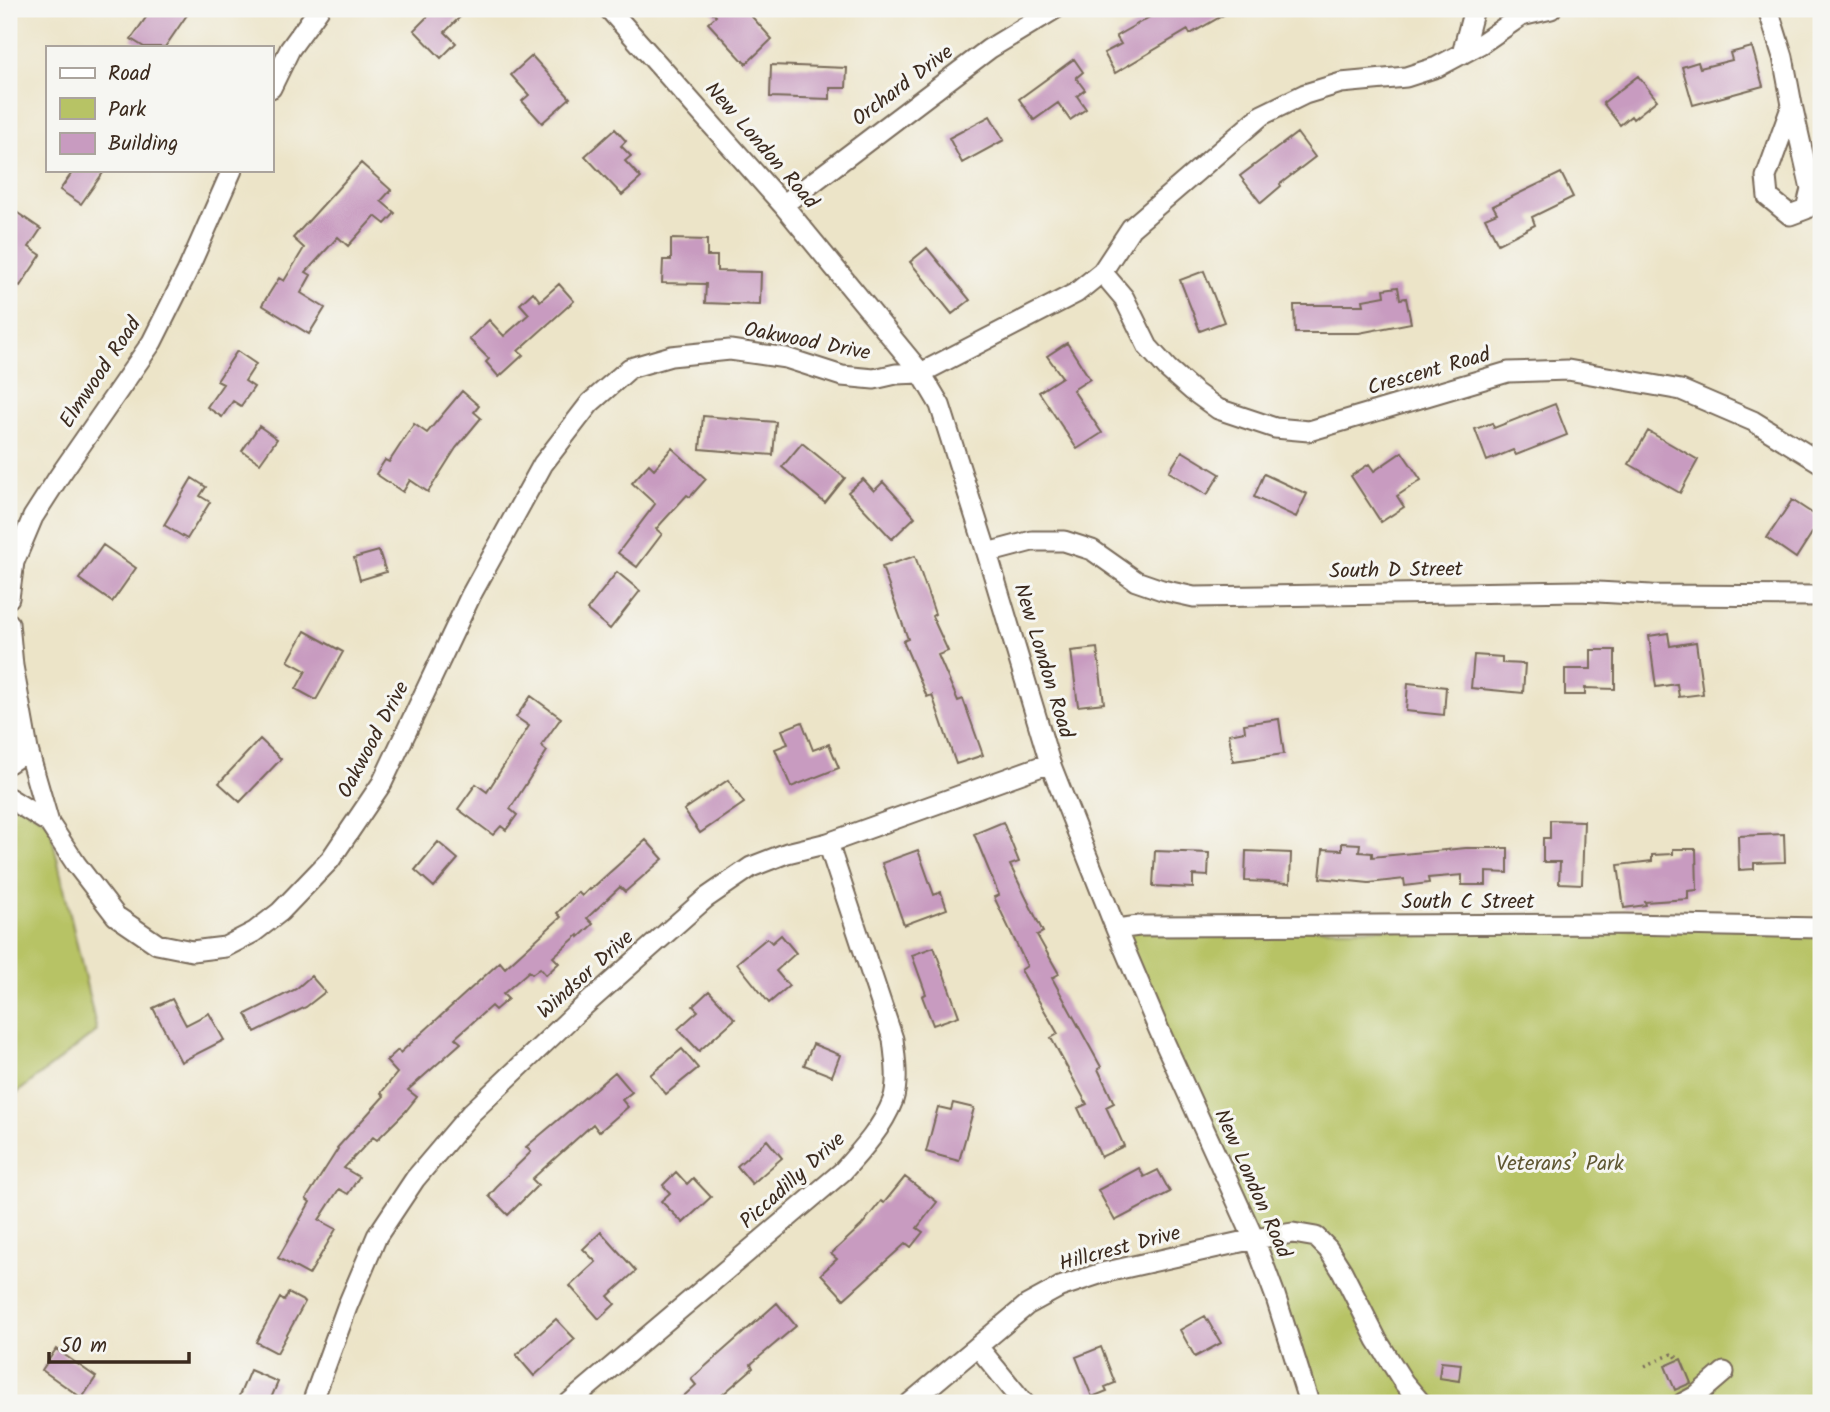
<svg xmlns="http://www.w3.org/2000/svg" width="1830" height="1412" viewBox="0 0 1830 1412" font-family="Kalam,sans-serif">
<rect width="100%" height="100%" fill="#f6f6f2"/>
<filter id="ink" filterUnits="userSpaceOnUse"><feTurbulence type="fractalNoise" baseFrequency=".0143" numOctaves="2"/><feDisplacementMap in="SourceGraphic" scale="14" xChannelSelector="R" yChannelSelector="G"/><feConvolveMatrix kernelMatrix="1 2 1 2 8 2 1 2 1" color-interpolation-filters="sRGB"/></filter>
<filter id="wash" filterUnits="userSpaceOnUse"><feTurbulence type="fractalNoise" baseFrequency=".00686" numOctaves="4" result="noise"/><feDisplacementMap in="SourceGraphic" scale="28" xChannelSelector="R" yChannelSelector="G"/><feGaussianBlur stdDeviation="1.57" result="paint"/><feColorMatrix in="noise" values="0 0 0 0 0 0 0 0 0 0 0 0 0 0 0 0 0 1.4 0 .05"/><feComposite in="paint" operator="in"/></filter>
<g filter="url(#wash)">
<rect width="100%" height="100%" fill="#ece4c8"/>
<path fill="#b7c365" stroke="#797642" stroke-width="2" d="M9 798 49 823 97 1031 9 1099Z
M1821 928V1403H1309L1275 1295 1116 929Z"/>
<g id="blocks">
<path fill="#c89bc0" d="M152 9H191L165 47H144L131 39Z
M435 9H468L445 32 456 43 441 58 414 30Z
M709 9H745L772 39 746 64 708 23 716 16Z
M1164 9H1234L1190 34 1188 30 1115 73 1104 53 1121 44 1116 36Z
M1752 47 1763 86 1693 105 1682 67 1698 62 1700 68 1732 60 1730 53Z
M532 56 570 98 542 123 522 101 529 95 511 75Z
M1074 59 1083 72 1076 78 1085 90 1077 96 1086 109 1070 120 1058 103 1034 120 1019 99Z
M771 65 847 68 846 88H830V99L770 97Z
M1638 76 1657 100 1633 119 1631 116 1620 125 1603 103Z
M990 116 1004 140 962 163 949 138Z
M615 129 626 141 621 146 631 156 625 161 641 178 622 195 585 156Z
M1297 133 1315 157 1280 184 1281 186 1261 203 1240 176Z
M361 163 391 190 381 201 395 213 385 224 375 216 348 246 338 237 306 272 311 275 301 293 325 308 309 334 262 305 279 278 284 281 304 248 293 238Z
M74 170H105L81 204 60 190Z
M1561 173 1573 197 1532 217 1535 225 1498 244 1485 218 1497 213 1493 206Z
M9 207 41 229 29 247 41 255 20 286 9 279Z
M671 239 707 240V256H717V271L761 272 760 305 705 303 706 284 662 283 663 260H671Z
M927 248 970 300 952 314 910 262Z
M1204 271 1224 322 1200 331 1180 280Z
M559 284 574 301 518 351 523 355 499 377 486 362 489 359 469 339 489 320 504 336 529 314 520 304 533 292 540 301Z
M1398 287 1400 299 1406 298 1411 323 1359 333H1295L1294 305H1364L1363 300 1385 296 1384 289Z
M1067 343 1090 379 1073 390 1102 433 1077 449 1039 392 1062 377 1047 356Z
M237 351 256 364 245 381 254 387 241 406 233 401 222 417 207 407 223 384 217 381Z
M462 391 479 406 474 412 481 418 456 448 428 492 410 480 403 492 376 474 385 460 389 462 414 424 427 433Z
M1555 404 1567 435 1516 455 1513 450 1487 461 1475 429 1492 423 1494 428Z
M703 416 776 422 773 455 700 449Z
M259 426 277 439 260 463 242 451Z
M1648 431 1698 460 1680 493 1629 464Z
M802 443 845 478 825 503 782 467Z
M672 448 706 479 690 497 687 495 656 529 662 534 637 567 618 553 655 504 632 483 649 464 654 469Z
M1182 451 1220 474 1207 495 1169 472Z
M1402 452 1421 480 1397 496 1404 507 1381 522 1351 476 1369 464 1374 471Z
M1264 474 1307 494 1296 517 1254 497Z
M192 478 206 487 200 496 210 502 187 539 164 525Z
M863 479 874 491 883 482 915 517 892 539 848 492Z
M1792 500 1821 519 1796 558 1767 538Z
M103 545 136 568 112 602 79 579Z
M379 551 386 572 360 580 354 558Z
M915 556 935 614 932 616 948 651 938 655 958 701 963 699 983 755 956 764 932 695 927 697 903 641 908 639 882 567Z
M617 572 640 591 610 629 587 610Z
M305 631 343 652 316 700 296 689 306 671 288 661Z
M1668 633 1670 646 1696 642 1703 694 1679 697 1677 684 1656 687 1649 636Z
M1097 648 1104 703 1078 706 1071 651Z
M1591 650H1615V689L1585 688V695H1565V669H1591Z
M1474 655 1502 657V663L1525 664 1523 693 1471 688Z
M1408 683 1446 687 1444 715 1406 711Z
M531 696 561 718 541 746 547 751 510 809 517 815 506 830 501 826 493 835 458 809 476 784 487 792 529 726 516 717Z
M1279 719 1284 754 1233 761 1229 734 1245 731 1244 724Z
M802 722 813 750 829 744 839 768 791 787 775 749 788 744 782 730Z
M260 739 281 759 240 802 219 783Z
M728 780 744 803 700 833 684 810Z
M1550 820 1584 821 1582 884 1559 883 1560 862H1543V838H1550Z
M1003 822 1019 862 1010 865 1043 932 1037 935 1059 974 1052 978 1101 1067 1098 1069 1114 1103 1106 1107 1124 1146 1101 1157 1078 1108 1087 1104 1051 1038 1058 1034 1021 970 1027 966 994 897 999 895 974 834Z
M1784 834 1785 862 1754 863V869L1739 870 1738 836Z
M646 840 663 859 625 892 620 887 587 918 593 924 579 937 578 935 553 957 559 963 546 975 540 968 532 974 529 971 503 994 508 999 495 1010 491 1006 455 1038 461 1043 408 1090 417 1097 405 1112 377 1140 373 1137 344 1168 359 1177 348 1194 339 1189 319 1220 336 1229 309 1275 278 1258 310 1202 306 1199 338 1149 337 1148 384 1096 381 1093 397 1073 386 1061 398 1050 400 1053 500 962 505 968 561 917 557 913 578 892 582 896 589 889 590 890Z
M438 842 458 859 434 887 415 870Z
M1342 843 1360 844 1359 852 1372 853V857L1466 848H1508V873L1486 872V885H1462V875L1428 878 1429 883 1405 886 1404 879 1369 883 1320 878 1323 849 1342 850Z
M1673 849H1696L1697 890 1688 891V899L1645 902 1646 905 1624 908 1618 865 1652 861V855L1673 854Z
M918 850 934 895 941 892 947 909 904 925 882 863Z
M1155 851 1209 853 1208 876 1193 875V888L1153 886Z
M1246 851 1291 853 1290 883 1245 881Z
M781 935 796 953 776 971 789 986 769 1003 737 963 767 938 772 943Z
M934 947 959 1016 933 1025 922 996 926 994 912 955Z
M311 976 325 992 306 1007 255 1032 246 1014 296 989Z
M709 991 735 1019 699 1051 678 1029 698 1011 693 1006Z
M172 999 186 1025 209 1013 224 1040 181 1062 153 1008Z
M813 1044 840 1055 832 1076 804 1065Z
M682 1049 698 1068 666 1094 650 1075Z
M615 1072 632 1092 622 1100 628 1107 599 1132 593 1124 532 1179 538 1185 508 1215 489 1196 497 1187 496 1186 531 1152 526 1147Z
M953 1103 974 1108 959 1161 926 1152 938 1107 951 1110Z
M767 1140 782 1158 752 1184 737 1166Z
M1139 1168 1144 1177 1158 1170 1170 1192 1115 1221 1098 1190Z
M676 1172 687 1184 693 1178 711 1197 683 1223 661 1201 670 1193 663 1185Z
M905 1177 937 1202 917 1228 923 1232 911 1247 906 1243 844 1299 821 1274 837 1259 831 1254 861 1226 881 1201 884 1203Z
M601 1232 636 1271 608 1296 615 1304 599 1319 570 1286 596 1262 583 1249Z
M288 1293 305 1302 277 1353 256 1342 280 1298 284 1301Z
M777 1303 796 1326 751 1364 753 1368 713 1403H676L696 1385 691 1379Z
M1205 1316 1221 1343 1195 1357 1180 1330Z
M556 1319 575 1339 534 1376 516 1355Z
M1101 1347 1115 1383 1105 1387 1107 1391 1092 1397 1076 1357Z
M56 1349 96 1377 82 1398 42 1370Z
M1681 1359 1691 1383 1675 1390 1665 1366Z
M1441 1362 1461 1364 1459 1381 1439 1378Z
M250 1370 278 1382 269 1403H236Z"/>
</g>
</g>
<g filter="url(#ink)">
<use href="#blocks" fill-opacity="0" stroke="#796b5a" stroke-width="2"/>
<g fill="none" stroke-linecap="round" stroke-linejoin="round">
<defs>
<path id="minor" d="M609 9 783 205 921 373 940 405 987 553 1050 763 1116 929 1159 1030 1254 1239 1275 1295 1309 1403
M1768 9 1783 57 1792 105 1811 189 1806 209 1790 215 1768 197 1766 177 1792 105
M1462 54 1474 9
M271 88 290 49 319 9
M783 205 989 49 1055 9
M1102 272 1124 298 1148 347 1168 369 1193 391 1218 409 1275 428 1309 431 1508 372 1568 370 1681 390 1753 421 1821 463
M987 553 1032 541H1064L1092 550 1136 581 1162 590 1194 597 1580 591 1651 595 1821 596
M9 598 14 562 33 517 60 475 152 342 187 272 232 170
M9 623 13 666 28 750 49 823 76 864 116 916 157 944 192 951 225 947 254 932 280 912 330 860 382 783 471 595 543 464 590 403 630 368 671 356 730 350 786 358 842 376 874 379 896 374 921 373 1076 293 1102 272 1131 228 1262 115 1305 94 1341 83 1406 77 1437 67 1482 43 1521 16 1551 9
M9 763 28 750
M9 798 49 823
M1116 929 1139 926 1625 924 1821 928
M978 1347 1024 1403
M312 1403 347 1307 377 1236 415 1179 471 1113 575 1014 706 898 751 867 787 853 828 843 1050 763
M569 1403 842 1172C861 1151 883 1127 893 1100 899 1082 895 1057 893 1039L828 843
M910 1403 1027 1305 1060 1287 1102 1273 1254 1239 1293 1233 1316 1237 1328 1249 1342 1271 1377 1340 1404 1383 1421 1403
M1683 1403 1696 1396 1724 1372"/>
</defs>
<use href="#minor" stroke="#796b5a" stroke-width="23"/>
<path stroke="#796b5a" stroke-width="3.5" stroke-dasharray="2 5" stroke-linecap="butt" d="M1645 1366 1674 1353 1678 1360"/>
<use href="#minor" stroke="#fff" stroke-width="19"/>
</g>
</g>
<g text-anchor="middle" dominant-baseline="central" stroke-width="6" stroke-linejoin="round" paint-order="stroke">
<g font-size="21" fill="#3b2a1e" stroke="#f6f6f2">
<text transform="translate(903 86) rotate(-37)">Orchard Drive</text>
<text transform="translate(761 146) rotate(49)">New London Road</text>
<text transform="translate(807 342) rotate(11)">Oakwood Drive</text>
<text transform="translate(1429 372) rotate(-16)">Crescent Road</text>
<text transform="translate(101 373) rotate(-56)">Elmwood Road</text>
<text transform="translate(1396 571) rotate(-1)">South D Street</text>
<text transform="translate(1043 661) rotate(73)">New London Road</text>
<text transform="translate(374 740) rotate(-62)">Oakwood Drive</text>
<text x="1468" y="902">South C Street</text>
<text transform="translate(586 975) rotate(-42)">Windsor Drive</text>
<text transform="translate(793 1181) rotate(-42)">Piccadilly Drive</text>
<text transform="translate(1252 1184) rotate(66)">New London Road</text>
<text transform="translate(1120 1249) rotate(-15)">Hillcrest Drive</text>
</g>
<g font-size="21" fill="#605833" stroke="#f6f6f2">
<text x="1560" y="1164">Veterans’ Park</text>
</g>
</g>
<rect width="1830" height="1412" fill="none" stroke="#f6f6f2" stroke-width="35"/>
<rect x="46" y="46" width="228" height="126" fill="#f6f6f2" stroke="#aba49d" stroke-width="2"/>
<rect x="60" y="68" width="35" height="10" fill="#ffffff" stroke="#aba49d" stroke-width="2"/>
<text x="108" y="80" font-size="21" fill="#3b2a1e">Road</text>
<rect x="60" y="98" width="35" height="21" fill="#b7c365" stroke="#aba49d" stroke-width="2"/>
<text x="108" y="116" font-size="21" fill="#3b2a1e">Park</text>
<rect x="60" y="133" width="35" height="21" fill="#c89bc0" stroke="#aba49d" stroke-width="2"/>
<text x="108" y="150" font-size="21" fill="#3b2a1e">Building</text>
<path d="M49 1352v10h140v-10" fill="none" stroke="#3b2a1e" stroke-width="3.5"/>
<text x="60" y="1352" font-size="21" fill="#3b2a1e" stroke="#f6f6f2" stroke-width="5" paint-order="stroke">50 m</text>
</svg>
